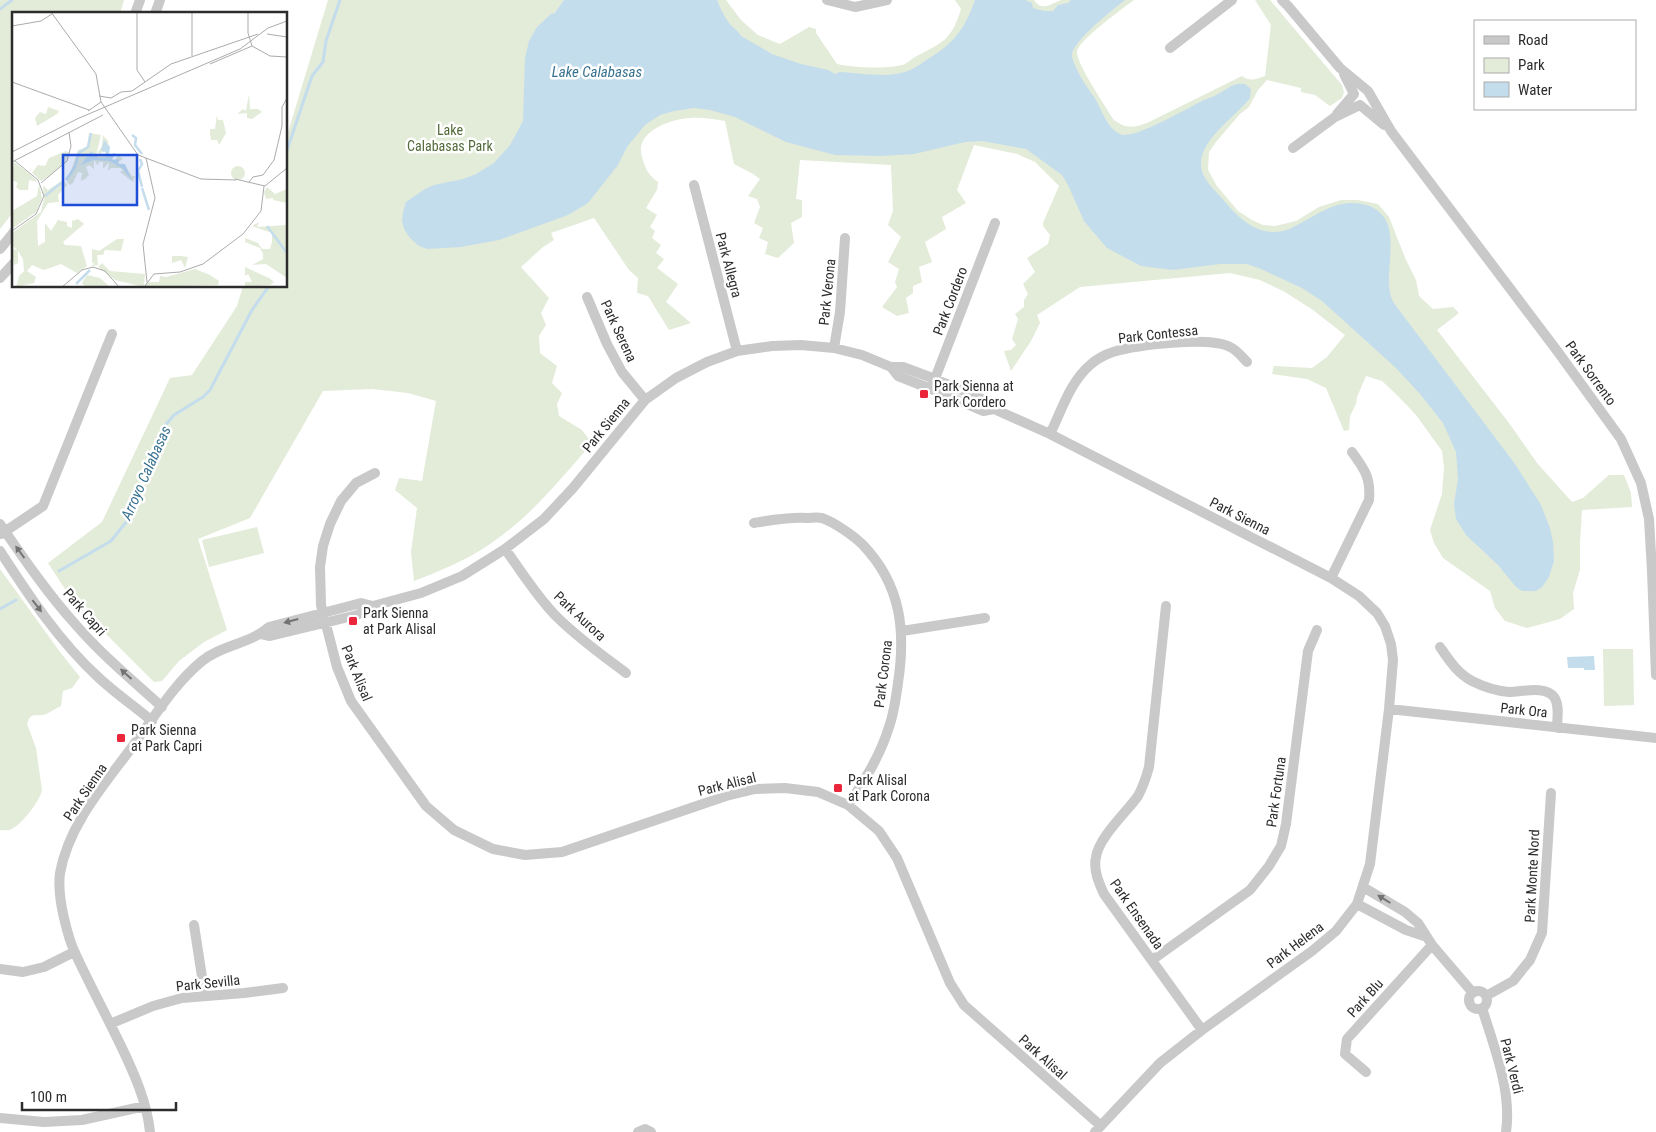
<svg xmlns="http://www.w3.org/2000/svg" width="1656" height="1132" viewBox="0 0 1656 1132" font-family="'Roboto Condensed',sans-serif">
<rect width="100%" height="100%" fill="#fff"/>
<path fill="#e3ebd9" d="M0 0H124L120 14H14V211L0 229Z
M328 0H726L741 20 758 35 780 44 809 27 816 29V33L837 64C855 68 884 69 902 65 907 64 911 59 915 57 943 42 951 41 961 9L955 0H1034C1042 12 1051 4 1061 0H1134C1122 9 1080 39 1077 51 1075 62 1106 107 1113 119 1125 129 1133 128 1147 123L1242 76C1249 82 1257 79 1265 76L1271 25 1255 0H1270L1342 85 1344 92 1342 98 1330 106 1315 95 1301 92V88L1267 80 1258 90 1249 107 1240 114 1216 142 1209 152 1208 170 1217 186 1238 211 1252 220 1263 225 1275 226 1296 221 1319 207 1341 200H1358L1378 204 1389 217 1406 260 1416 280 1419 296 1433 309 1453 307 1459 313 1437 330 1509 423 1537 463 1572 502 1583 498 1609 475H1624L1631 493 1632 507 1582 510 1580 543V570L1573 593 1574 609 1560 619 1527 628 1505 621 1495 608 1490 591 1443 558 1434 543 1430 530 1442 494 1444 467 1442 451 1416 415 1397 395 1382 381 1366 376 1357 397 1356 404 1350 416 1349 430 1344 431 1326 388 1307 379 1272 374 1274 366 1312 368 1327 357 1345 335 1313 310 1285 292 1260 280 1230 273 1080 287 1037 315 1040 323 1031 341 1011 371 1004 351 1011 350 1016 345 1012 339 1018 319 1015 314 1024 307V300L1028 294 1023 284 1035 272 1027 258 1048 244 1050 235 1043 226V223L1059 186 1035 162 1017 154 974 145 957 190 966 203 942 217 946 229 925 242 932 262 919 267 922 282 913 286V293L906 298 909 313 897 316 882 307 897 287 895 282 899 269 888 262 901 237 888 225 893 211 891 165 800 160 796 199 802 200V217L791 223 794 243 778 258 765 254 768 242 759 238 763 228 754 223 760 207 757 199 748 196 760 179 753 174 734 164 725 121C713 119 701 117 690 118 670 119 634 132 642 157 646 170 647 173 658 182L657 190 646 208 657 215 650 227 655 231 652 238 661 245 656 253 664 259 657 268 678 284 666 302 691 323 669 330 648 296 637 293 638 278 629 270 594 218 551 233 554 240 543 247 521 267 549 298 541 313 546 325 539 336 540 353 557 366 552 383 562 393 557 404 559 416 582 430 592 443C561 479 530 517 490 544 467 560 440 571 414 581L411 552 417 508 395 490 399 478 422 481 436 401 408 393 372 389 323 391 250 518 198 539 227 630 204 642 179 661 162 681 154 682 81 609 67 592 48 563 102 522 170 378 192 375 237 306 243 286H286V139Z
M257 527 264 553 209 567 202 540Z
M0 569 60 652 80 677 72 688 63 691 61 706C56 708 51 712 46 714 36 718 31 710 27 724L36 748 42 790C40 801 22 824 12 829 8 831 4 830 0 830Z
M1603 649H1633L1634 705 1604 706Z"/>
<path fill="#c4ddec" d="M564 0H717C720 8 724 16 729 23 733 28 738 30 741 36L772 54 801 64 828 70 835 74 840 72C859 73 886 78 905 72 912 70 919 65 925 61 953 44 964 31 975 0H1025L1032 3 1033 8 1044 11H1053L1058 5 1068 3 1071 0H1125C1114 9 1069 43 1072 57 1076 71 1086 86 1094 97 1102 109 1106 127 1120 134 1133 141 1189 107 1204 100 1208 98 1213 97 1218 94 1227 89 1234 82 1245 84L1251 89 1250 98C1234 119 1187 147 1205 178 1209 185 1215 191 1220 196 1236 215 1255 237 1283 231 1292 229 1302 222 1310 218 1322 211 1335 204 1349 203 1358 203 1368 204 1375 209 1405 227 1380 276 1393 302L1515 464 1541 505 1550 528 1553 542 1554 561 1549 577 1542 587 1536 591H1522L1516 587 1498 565 1466 535 1456 519 1454 504 1458 479 1456 452 1443 423 1420 394 1396 368 1322 301 1302 288 1261 269 1247 264H1220L1173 270 1141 266 1107 248 1084 221 1068 185 1062 175 1026 149 982 141 965 142 914 154 880 156 835 155 786 142 735 117 710 110 694 108 674 111 660 115 645 125 627 147 618 165 588 203 568 215 499 240 461 247 427 249 419 246 410 238 404 229 402 220 403 212 406 202 425 189 434 185 463 179 476 174 494 163 510 145 523 121 525 58 529 41 537 27 552 13 554 14Z
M1594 656 1595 670H1584V668H1568L1567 657Z"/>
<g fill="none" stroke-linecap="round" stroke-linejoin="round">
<path stroke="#c4ddec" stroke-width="3" d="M0 9 12 0
M286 153 312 76 323 62 326 41 340 0
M59 571 111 541 127 521 163 428 174 415 203 397 210 390 252 310 269 286
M0 609 16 600"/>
<path stroke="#c9c9c9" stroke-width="10" d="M827 0 855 7 887 0
M1282 0 1288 6 1340 68 1368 91 1391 131 1558 352 1621 439 1641 483 1649 519 1652 571 1656 675
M135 14 140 0
M155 14 160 0
M1170 48 1232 0
M1337 114 1354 94 1344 74
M1293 148 1335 117 1360 105 1384 125
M694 185 737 351
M0 249 14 232
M0 278 14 263
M587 297 607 344 622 372 645 400
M834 348 840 312 845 238
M891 367 898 376 931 389 983 411 994 409
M931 389 995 223
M1050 434C1061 412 1070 382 1090 365 1095 360 1106 354 1113 352 1136 345 1209 336 1230 347 1237 350 1242 357 1247 362
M375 473 356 483 341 501 330 524 323 546 320 567 321 605 337 667 351 701 426 806 454 830 493 849 525 855 562 852 726 796 755 789 785 788 818 792 848 805 879 831 897 858 950 983 964 1005 1101 1126
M754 523C772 520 788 517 807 518 811 518 817 517 822 518 834 522 854 536 863 545 901 585 906 630 898 683 896 698 894 713 889 727 880 756 865 780 848 805
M0 524C24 559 48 594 76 625 102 655 132 680 162 707
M1 534 43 506 112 334
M505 549C522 572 537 597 557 617 578 638 602 655 626 673
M0 551C29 596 59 641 98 677 115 693 134 706 152 721
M1331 578 1369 500C1371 478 1365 470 1352 452
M1166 606 1149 767C1146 778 1143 787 1138 796 1126 813 1099 837 1096 857 1093 870 1099 883 1104 894L1202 1030
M902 631 985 618
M261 634 270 636 357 615 373 606 421 593 462 576 505 549 544 519 573 488 645 400 676 378 707 362 737 351 772 346 801 345 834 348 862 355 891 367H903L935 379 985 400 994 409 1050 434 1331 578 1359 596 1377 613 1385 626 1391 644 1393 660 1389 709 1370 864 1357 904 1336 931 1312 951 1202 1030 1160 1063 1095 1132
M1440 647C1449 660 1457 673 1472 681 1482 686 1497 691 1509 692 1522 692 1545 685 1554 697 1560 705 1557 719 1557 728
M1389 709 1656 738
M1363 887 1405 912 1418 923 1432 945 1473 993
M1357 904 1406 930 1427 937
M194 925 205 996
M1152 960 1250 890 1269 866 1281 846 1286 824 1308 651 1317 630
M0 969 23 972 44 967 74 952
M1469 1000a9 9 0 1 1 18 0a9 9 0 1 1-18 0Z
M1486 996 1513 981 1530 960 1542 933 1551 793
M1482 1008C1494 1047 1512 1091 1506 1132
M110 1024 153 1006 182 998 244 993 283 988
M1366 1072 1345 1054 1347 1039 1432 945
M0 1118 44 1122 82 1120 145 1106
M150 1132C147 1102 134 1073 121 1046 106 1015 90 985 76 955 70 943 67 931 64 918 61 905 58 888 60 873 69 823 106 783 135 743 155 716 175 683 202 661 221 645 250 644 269 627L361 603 373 606
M638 1132 645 1129 651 1132"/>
</g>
<defs><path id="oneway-solid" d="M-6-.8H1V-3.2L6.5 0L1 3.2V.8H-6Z" transform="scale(1.25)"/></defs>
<g fill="#737373">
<use href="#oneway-solid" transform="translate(20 552) rotate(-126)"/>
<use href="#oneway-solid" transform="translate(37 606) rotate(52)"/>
<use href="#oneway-solid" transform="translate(291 621) rotate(165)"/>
<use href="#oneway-solid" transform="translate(126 674) rotate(-138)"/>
<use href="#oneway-solid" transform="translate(1384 899) rotate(-148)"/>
</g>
<g fill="#ec263a" stroke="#fff" stroke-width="2">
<rect x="919" y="389" width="10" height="10" rx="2.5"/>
<rect x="348" y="616" width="10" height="10" rx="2.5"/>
<rect x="116" y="733" width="10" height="10" rx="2.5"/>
<rect x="833" y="783" width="10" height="10" rx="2.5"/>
</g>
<g text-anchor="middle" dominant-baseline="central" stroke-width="5" stroke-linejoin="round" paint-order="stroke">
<g font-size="14" fill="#516938" stroke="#fff">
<text x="450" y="130">Lake<tspan x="450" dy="16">Calabasas Park</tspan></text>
</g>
<g font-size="14" fill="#2c2c2c" stroke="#fff">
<text transform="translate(729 265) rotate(75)">Park Allegra</text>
<text transform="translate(827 292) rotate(-84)">Park Verona</text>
<text transform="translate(950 301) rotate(-69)">Park Cordero</text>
<text transform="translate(619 331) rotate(65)">Park Serena</text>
<text transform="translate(1158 334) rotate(-6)">Park Contessa</text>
<text transform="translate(1591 373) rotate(54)">Park Sorrento</text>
<text transform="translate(606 425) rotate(-51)">Park Sienna</text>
<text transform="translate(1240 516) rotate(27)">Park Sienna</text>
<text transform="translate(85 612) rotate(49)">Park Capri</text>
<text transform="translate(580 616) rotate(43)">Park Aurora</text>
<text transform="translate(357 673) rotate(68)">Park Alisal</text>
<text transform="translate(883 674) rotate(-83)">Park Corona</text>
<text transform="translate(1524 710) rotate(6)">Park Ora</text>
<text transform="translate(727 784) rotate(-14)">Park Alisal</text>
<text transform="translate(85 792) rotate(-56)">Park Sienna</text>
<text transform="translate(1276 792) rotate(-82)">Park Fortuna</text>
<text transform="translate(1532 876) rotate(-87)">Park Monte Nord</text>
<text transform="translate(1137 914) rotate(55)">Park Ensenada</text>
<text transform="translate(1295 945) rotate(-37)">Park Helena</text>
<text transform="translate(208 983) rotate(-6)">Park Sevilla</text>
<text transform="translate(1365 998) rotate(-48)">Park Blu</text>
<text transform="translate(1043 1057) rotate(42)">Park Alisal</text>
<text transform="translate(1512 1066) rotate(76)">Park Verdi</text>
</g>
<g font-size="14" fill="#2c2c2c" stroke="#fff" text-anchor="start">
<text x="934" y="386">Park Sienna at<tspan x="934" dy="16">Park Cordero</tspan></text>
<text x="363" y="613">Park Sienna<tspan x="363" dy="16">at Park Alisal</tspan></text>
<text x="131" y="730">Park Sienna<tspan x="131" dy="16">at Park Capri</tspan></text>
<text x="848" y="780">Park Alisal<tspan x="848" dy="16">at Park Corona</tspan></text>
</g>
<g font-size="15" font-style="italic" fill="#387191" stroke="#fff">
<text x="597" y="72">Lake Calabasas</text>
<text transform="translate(146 473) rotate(-66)">Arroyo Calabasas</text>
</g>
</g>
<g transform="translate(12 12)">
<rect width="275" height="275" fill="#fff"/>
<path d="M237 82 238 97H246L250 100 240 107 235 106V101L225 102 231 97 234 99ZM36 95 47 99 45 102 25 114 23 106 28 100 34 102ZM205 103 206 108H211L214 121 207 133 205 128H199L198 122V117H203ZM77 121 89 123 84 144H94L93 139 87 142 86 140 90 134 91 123 96 129 97 143 103 141 99 145 102 149 107 143 111 147 105 151 112 152 120 164H123L121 170 108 160 111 158 108 156H99L96 159 97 150 91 157V150H87L86 154 82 148V157L77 153 74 155 77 163 73 167 69 169 70 161 66 160 61 171 58 173 55 170 66 138 75 135ZM54 139 57 141 53 151 38 163 29 169 20 161 26 153 33 154 37 146ZM2 150 20 164 26 170 17 168 16 178H8L4 175 6 171 0 168ZM219 161a7 7 0 1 1 14 0a7 7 0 1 1-14 0ZM51 168 55 173 46 183 47 190 36 191 25 209 26 234 33 230V211L39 219 46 208 55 210V214L60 216V209L66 207 72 212 51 230 53 233 69 234 75 254 65 261 49 252 32 258 20 253 15 259 24 265 22 271 4 275 7 264 12 259 11 247 6 239V251L2 253 0 237 5 238 0 233V221L29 200 32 187 31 173 36 178ZM27 172 30 186 24 200 0 217V199L25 184ZM255 175 263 182 275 177V191L261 188V198V186L254 187 252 180ZM247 210 245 215 275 213V266L254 252 240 253 251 247V242L248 236 233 230V226L246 231 250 237H258L260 230V221L240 214ZM105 227H112L109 239 93 238 91 243H85L86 253 79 254 82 252 80 250V237L87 239ZM169 244 176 245 173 256 169 248 160 251V244ZM90 251 98 259 133 262 132 275 103 268 86 255ZM233 255 257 266 262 270 258 273 233 275V270H240L236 262 233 264ZM183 257 198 263 207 269 206 273 133 275 135 270H147L148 264 154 265ZM75 263 88 266 98 275H73L70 271Z" fill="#e3ebd9"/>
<path d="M92 128 98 135 97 143 103 141 100 148 107 147 106 152H113L120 169 110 156 97 149 81 148 69 153 79 139 87 146 94 145V140L89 139Z" fill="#c4ddec"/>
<path fill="none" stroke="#c4ddec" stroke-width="2.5" d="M120 123 124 126 123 133 130 142M128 147 130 152 126 159 130 175M54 168 63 155 67 141 76 135 79 121M130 176 137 198M33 184 49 171M255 214 275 241M64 272 78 258"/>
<path fill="none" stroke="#ababab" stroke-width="1" d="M39 0 84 62 89 90 126 143 189 167 224 168M125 0V58L133 70M180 0V44M236 0V21L240 34M0 14 29 9 40 2M255 22 275 25M198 52 240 34 258 44 275 45M0 70 77 98M87 84 99 86 109 80 120 79 159 52 246 22M76 99 89 90M0 140 65 107 228 37 256 16 275 9M134 146 143 186 131 232 135 270M0 150 91 103M223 167 253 174 275 156M237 170 241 165 251 163 262 148 270 114V95L275 86M29 171 55 149 59 134 57 120M0 219 24 202 32 184 26 168 3 149M0 250V268M50 275 70 258 81 255 93 259 107 275M132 275 142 262 168 260 191 252 231 222 249 199 252 174"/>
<path fill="#1d4ed8" fill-opacity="0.15" stroke="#1d4ed8" stroke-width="2.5" d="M51 143H125V193H51Z"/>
<rect width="275" height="275" fill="none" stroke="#2c2c2c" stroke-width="2.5"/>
</g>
<rect x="1474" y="20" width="162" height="90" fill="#ffffff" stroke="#ababab"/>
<rect x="1484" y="36" width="25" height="8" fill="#c9c9c9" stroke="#ababab"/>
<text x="1518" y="45" font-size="15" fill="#2c2c2c">Road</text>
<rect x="1484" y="58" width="25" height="15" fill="#e3ebd9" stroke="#ababab"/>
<text x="1518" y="70" font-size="15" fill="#2c2c2c">Park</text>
<rect x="1484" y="82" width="25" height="15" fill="#c4ddec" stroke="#ababab"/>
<text x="1518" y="95" font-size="15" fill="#2c2c2c">Water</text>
<path d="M22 1102v8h154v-8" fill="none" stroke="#2c2c2c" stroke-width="2.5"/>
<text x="30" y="1102" font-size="15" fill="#2c2c2c" stroke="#ffffff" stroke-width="4" paint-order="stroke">100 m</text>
</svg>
